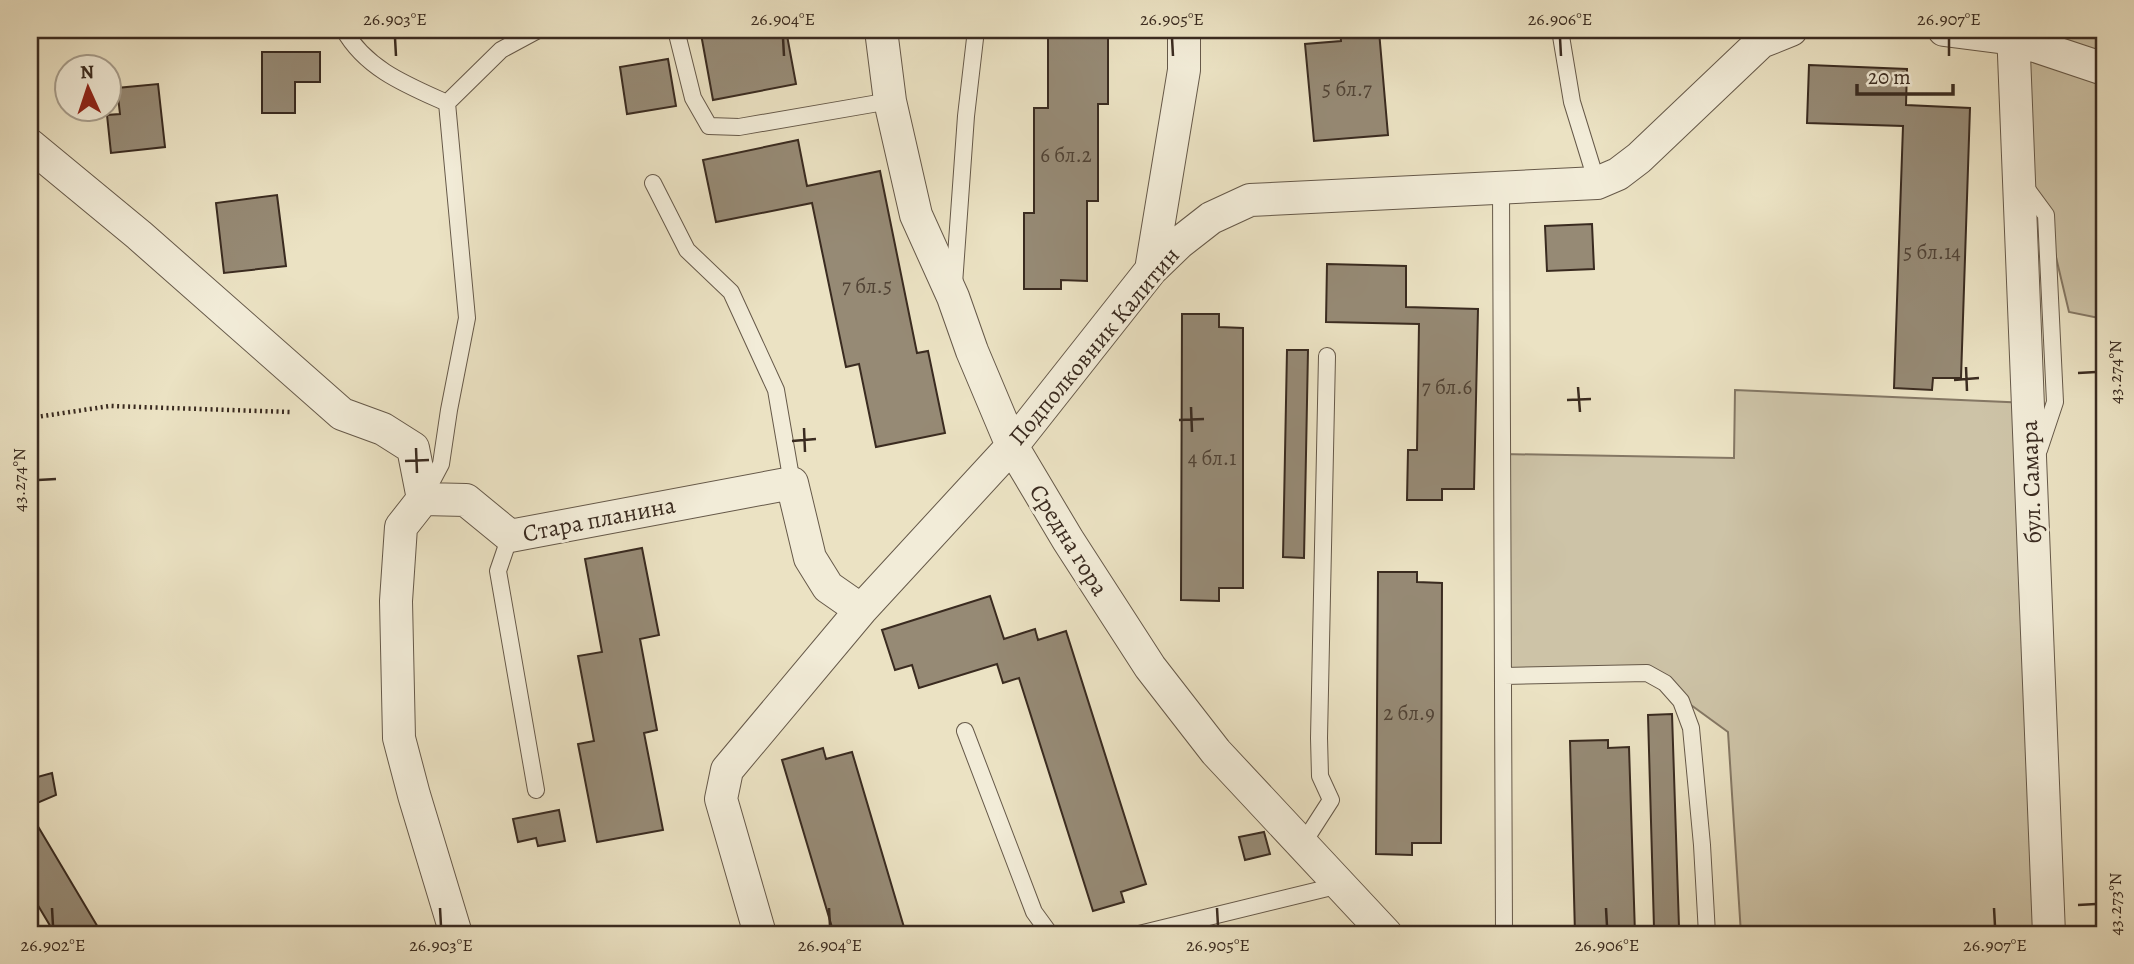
<svg xmlns="http://www.w3.org/2000/svg" width="2134" height="964" viewBox="0 0 2134 964" font-family="Alegreya,serif">
<rect width="100%" height="100%" fill="#ebe2c3"/>
<filter id="stains"><feTurbulence type="fractalNoise" baseFrequency=".00286" numOctaves="4"/><feColorMatrix values="0 0 0 0 .2 0 0 0 0 .09 0 0 0 0 .02 0 0 0 .5 -.17"/></filter>
<radialGradient id="worn" r=".72"><stop offset=".6" stop-color="#630" stop-opacity="0"/><stop offset="1" stop-color="#630" stop-opacity=".3"/></radialGradient>
<path fill="#cdc3a7" stroke="#847764" stroke-width="2" d="M2013 30H2104V319L2069 312 2046 215 2020 181Z
M1735 390 2029 403 2049 934H1741L1728 732 1647 673 1504 676 1503 454 1734 458Z"/>
<path fill="#968a75" stroke="#3a2b20" stroke-width="2" d="M715 30H786L796 84 713 100 701 34 716 32Z
M1048 30H1108V104H1098V201H1087V281L1061 280V289H1024V213H1034V108H1048Z
M1340 30H1397L1379 31 1388 135 1314 141 1305 44 1341 41Z
M262 52H320V82H295V113H262Z
M668 59 676 106 627 114 620 67Z
M1809 65 1907 69 1906 105 1970 108 1961 378H1933L1932 390 1894 388 1903 126 1807 123Z
M158 84 165 147 111 153 107 115 120 114 117 88Z
M798 140 807 186 880 171 917 353 928 351 945 433 876 447 859 364 846 367 812 203 716 222 703 160Z
M277 195 286 266 224 273 216 203Z
M1592 224 1594 269 1547 271 1545 226Z
M1327 264 1406 266V307L1478 309 1474 489H1442V500H1407L1408 450H1417L1419 324 1326 322Z
M1182 314H1219V327L1243 328V588H1219V601L1181 600Z
M1287 350H1308L1304 558 1283 557Z
M642 548 659 635 640 639 657 730 644 733 663 830 597 842 578 744 594 741 578 656 602 652 585 559Z
M1378 572H1417V582L1442 583 1441 843H1412V855L1376 854Z
M990 596 1004 639 1035 629 1038 640 1066 631 1146 884 1121 892 1124 902 1093 911 1019 678 1003 683 997 664 919 688 912 665 895 670 882 630Z
M1672 714 1679 927 1654 928 1648 715Z
M1608 740V748L1629 747 1635 934H1575L1570 741Z
M823 748 826 759 852 752 906 934H834L782 760Z
M52 773 56 795 30 806V779Z
M559 810 565 841 538 846 536 838 518 842 513 819Z
M30 813 102 934H55L30 892Z
M1264 832 1270 854 1245 860 1239 837Z"/>
<g fill="none" stroke-linecap="round" stroke-linejoin="round">
<defs>
<path id="service" d="M344 30C366 69 407 85 447 103
M676 30 693 98 709 126 739 127 890 101
M1560 30 1572 102 1597 183
M653 183 687 250 731 292 776 390 792 483
M2024 185 2046 215 2055 402 2039 450
M1501 187 1504 934
M954 284 966 116 976 30
M424 496 441 464 449 410 467 318 447 103 501 50 538 30
M510 536 498 571 536 790
M1504 676 1647 673 1665 683 1681 701 1691 728 1702 845 1707 934
M965 731 1034 912 1050 934
M1302 845 1331 800 1320 776 1319 738 1327 356
M1139 934 1340 885"/>
<path id="minor" d="M881 30 890 101 916 215 953 297 972 351 1012 446 1068 540 1150 667 1216 752 1386 934
M1944 30 2014 39 2104 69
M2013 30 2049 934
M30 145 139 235 342 414 383 429 413 448 423 499
M1151 270 1184 70V30
M456 934 414 795 399 738 396 601 401 527 423 499 466 500 510 536 792 483 810 558 828 587 861 610
M760 934 721 799 727 770 861 610 1012 446 1151 270 1179 243 1211 218 1250 200 1597 183 1618 174 1639 158 1761 42 1791 30"/>
</defs>
<use href="#service" stroke="#665949" stroke-width="18"/>
<use href="#minor" stroke="#665949" stroke-width="34"/>
<path stroke="#3a2b20" stroke-width="4.5" stroke-dasharray="2 3.5" stroke-linecap="butt" d="M30 418 110 406 290 412"/>
<use href="#service" stroke="#f2ecd8" stroke-width="16"/>
<use href="#minor" stroke="#f2ecd8" stroke-width="32"/>
</g>
<path fill="none" stroke="#3a2b20" stroke-width="2.5" d="M395 38 396 56M783 38 784 56M1172 38 1173 56M1560 38 1561 56M1949 38V56M1966 367 1967 391M2078 373 2096 372M1954 380 1979 378M1578 387 1580 412M1567 400 1591 399M1191 407 1192 432M1179 420 1204 419M804 428 805 452M792 441 816 439M416 448 417 473M405 461 429 460M38 480 56 479M2078 905 2096 904M52 908 53 926M440 908 441 926M829 908 830 926M1217 908 1218 926M1606 908 1607 926M1994 908 1995 926"/>
<g text-anchor="middle" dominant-baseline="central" stroke-width="6" stroke-linejoin="round" paint-order="stroke">
<g font-size="21" fill="#514335">
<text x="1347" y="89">5 бл.7</text>
<text x="1066" y="155">6 бл.2</text>
<text x="1932" y="252">5 бл.14</text>
<text x="867" y="286">7 бл.5</text>
<text x="1447" y="387">7 бл.6</text>
<text x="1212" y="458">4 бл.1</text>
<text x="1409" y="713">2 бл.9</text>
</g>
<g font-size="24" fill="#3a2b20" stroke="#f2ecd8">
<text transform="translate(1094 346) rotate(-50)">Подполковник Калитин</text>
<text transform="translate(2031 482) rotate(-92)">бул. Самара</text>
<text transform="translate(599 519) rotate(-11)">Стара планина</text>
<text transform="translate(1069 540) rotate(58)">Средна гора</text>
</g>
</g>
<rect width="2134" height="964" fill="none" stroke="#ebe2c3" stroke-width="77"/>
<g transform="translate(88 88) rotate(357)"><circle r="33" fill="#f2ecd8" stroke="#a89f8e" stroke-width="2"/>
<path d="M0-5L12 26L0 18L-12 26Z" fill="#8f2418"/>
<text y="-10" font-size="19" font-weight="bold" text-anchor="middle" fill="#3a2b20">N</text>
</g>
<path d="M1857 84v10h96v-10" fill="none" stroke="#3a2b20" stroke-width="3.5"/>
<text x="1868" y="84" font-size="21" fill="#3a2b20" stroke="#f2ecd8" stroke-width="5" paint-order="stroke">20 m</text>
<rect x="38" y="38" width="2058" height="888" fill="none" stroke="#3a2b20" stroke-width="2.5"/>
<g font-size="18" text-anchor="middle" fill="#3a2b20">
<text x="395" y="25">26.903°E</text>
<text x="783" y="25">26.904°E</text>
<text x="1172" y="25">26.905°E</text>
<text x="1560" y="25">26.906°E</text>
<text x="1949" y="25">26.907°E</text>
<text transform="translate(2115 372) rotate(-90)" y="6">43.274°N</text>
<text transform="translate(19 480) rotate(-90)" y="6">43.274°N</text>
<text transform="translate(2115 904) rotate(-90)" y="6">43.273°N</text>
<text x="53" y="951">26.902°E</text>
<text x="441" y="951">26.903°E</text>
<text x="830" y="951">26.904°E</text>
<text x="1218" y="951">26.905°E</text>
<text x="1607" y="951">26.906°E</text>
<text x="1995" y="951">26.907°E</text>
</g>
<rect width="100%" height="100%" filter="url(#stains)"/>
<rect width="100%" height="100%" fill="url(#worn)"/>
</svg>
